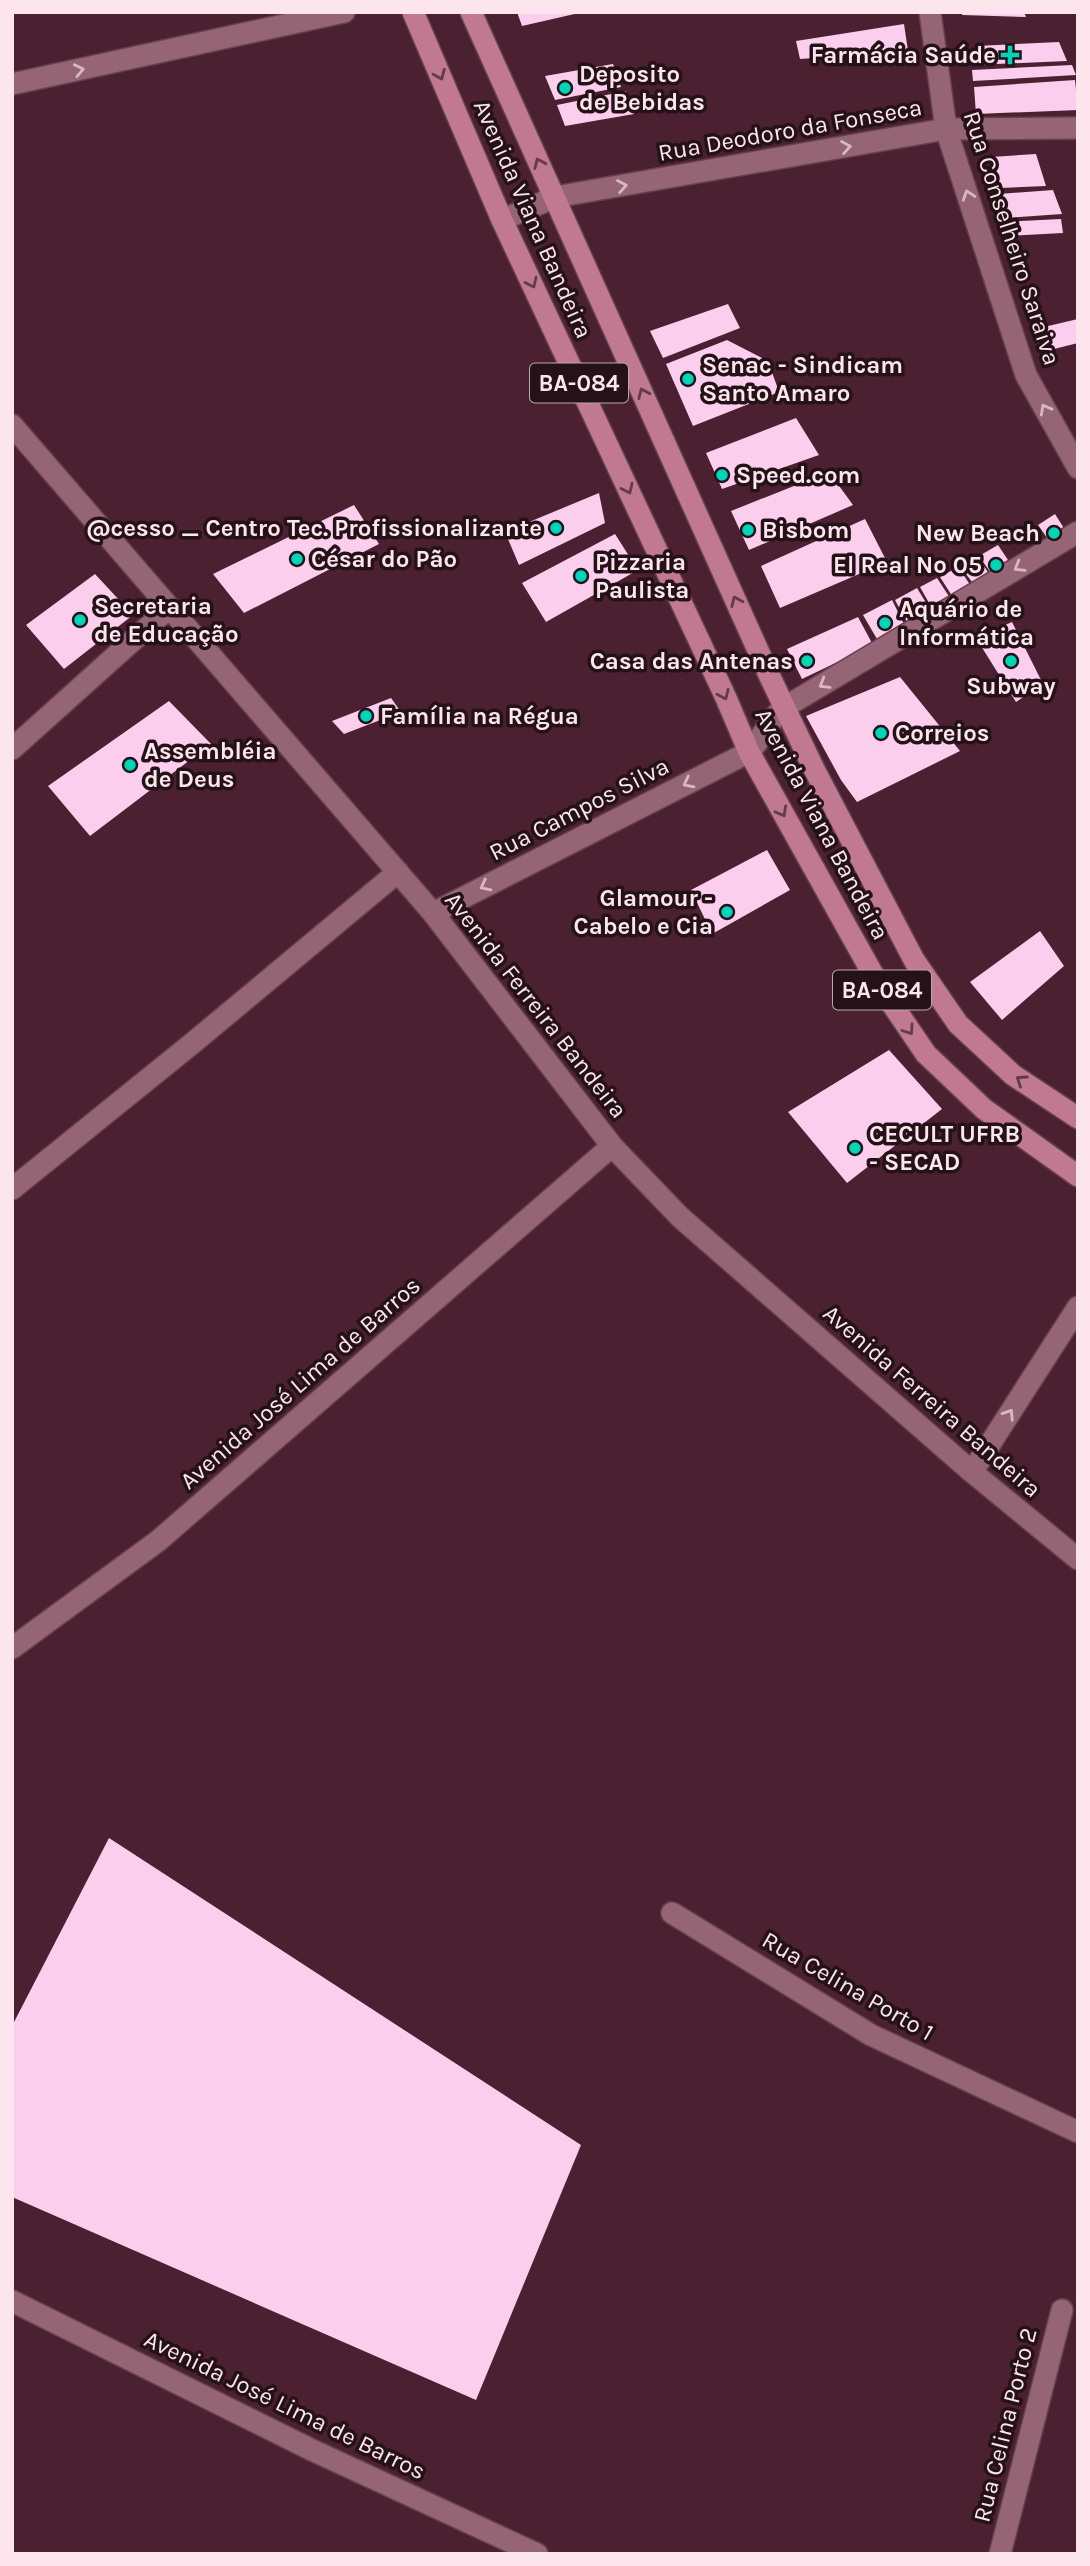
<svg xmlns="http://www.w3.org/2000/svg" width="1090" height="2566" viewBox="0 0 1090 2566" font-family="Karla,sans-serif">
<rect width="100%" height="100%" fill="#4b2131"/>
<path fill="#fcceee" d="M517 12H578L579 13 522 26Z
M962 12H1024L1026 17 962 15Z
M904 24 908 51 800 59 796 41Z
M1059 42 1067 61 974 65 976 46Z
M613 64 621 87 555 100 545 76Z
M1072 65 1076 75 973 81 972 70Z
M1075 80 1078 110 976 114 974 87Z
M626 91 634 114 565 126 557 105Z
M1036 154 1046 186 999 188 991 157Z
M1053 190 1062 214 1004 218 999 194Z
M1061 219 1063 233 1007 236 1004 222Z
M728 304 740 328 663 358 650 331Z
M1078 319V343L1042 352 1031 330Z
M727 340 768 361 779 392 693 426 666 364Z
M796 418 819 455 722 489 706 453Z
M829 472 853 505 749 550 731 511Z
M599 493 605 523 519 565 505 532Z
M354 505 379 544 244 613 213 574Z
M1055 514 1067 533 1050 542 1038 525Z
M865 519 887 562 780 608 761 566Z
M615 534 638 570 546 622 522 583Z
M998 545 1012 566 993 576 979 556Z
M978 557 991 577 975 586 960 566Z
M958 567 973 589 954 599 940 577Z
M95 574 133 615 64 669 26 625Z
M937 578 952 601 933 610 920 587Z
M917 588 931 611 908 624 895 600Z
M892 600 905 626 877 639 863 615Z
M858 617 873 645 802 679 787 649Z
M1012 622 1043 684 1016 702 976 638Z
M900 677 960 751 857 802 841 780 806 716Z
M391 698 401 712 344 734 332 721Z
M169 701 211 744 90 836 48 786Z
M767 850 790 890 712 934 691 890Z
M1040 931 1064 966 1002 1020 970 982Z
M889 1050 942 1109 847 1183 788 1112Z
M109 1838 581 2145 476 2400 12 2197V2026Z"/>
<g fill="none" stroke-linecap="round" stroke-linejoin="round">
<defs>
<path id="minor" d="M930 12 946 129 1026 375 1078 468
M12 84 344 12
M502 220 555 197 946 129 1078 128
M12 425 433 913 612 1146 680 1217 972 1472 1078 1559
M12 749 169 608
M433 913 749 752C763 738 769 718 785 707L1078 532
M12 1189 194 1042 398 872
M972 1472 1078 1307
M12 1648 158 1541 612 1146
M672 1913 871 2035 1078 2132
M12 2301 312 2450 537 2554
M1000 2554 1062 2310"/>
<path id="major" d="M413 12 502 220 726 698 749 752 879 985 926 1054 984 1109 1078 1176
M471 12 770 677 814 769 914 960 958 1024 1013 1075 1078 1118"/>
</defs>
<use href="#minor" stroke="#644150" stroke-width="24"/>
<use href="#major" stroke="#644150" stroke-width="24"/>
<use href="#minor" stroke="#956575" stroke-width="21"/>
<use href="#major" stroke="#c07991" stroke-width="21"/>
</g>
<defs><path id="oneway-chevron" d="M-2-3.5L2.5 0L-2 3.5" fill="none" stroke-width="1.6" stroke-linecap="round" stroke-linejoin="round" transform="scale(1.75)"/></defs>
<g stroke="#d8b8c2">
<use href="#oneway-chevron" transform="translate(79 70) rotate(-12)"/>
<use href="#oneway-chevron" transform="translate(846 147) rotate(-10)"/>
<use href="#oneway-chevron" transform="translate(622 186) rotate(-10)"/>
<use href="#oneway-chevron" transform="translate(968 195) rotate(-108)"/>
<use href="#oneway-chevron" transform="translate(1045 409) rotate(-119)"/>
<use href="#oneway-chevron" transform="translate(1019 567) rotate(149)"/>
<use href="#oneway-chevron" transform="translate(824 684) rotate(149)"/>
<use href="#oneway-chevron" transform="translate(688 783) rotate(153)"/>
<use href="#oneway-chevron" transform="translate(485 886) rotate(153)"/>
<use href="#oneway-chevron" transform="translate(1009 1414) rotate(-57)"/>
</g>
<g stroke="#633b49">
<use href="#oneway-chevron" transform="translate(440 75) rotate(67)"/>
<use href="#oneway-chevron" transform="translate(539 163) rotate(-114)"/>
<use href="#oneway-chevron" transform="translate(532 283) rotate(65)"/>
<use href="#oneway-chevron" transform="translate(643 393) rotate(-114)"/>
<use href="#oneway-chevron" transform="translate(628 489) rotate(65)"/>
<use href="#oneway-chevron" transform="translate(736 601) rotate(-114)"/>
<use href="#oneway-chevron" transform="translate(724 695) rotate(66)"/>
<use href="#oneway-chevron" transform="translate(782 812) rotate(61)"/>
<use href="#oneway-chevron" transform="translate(909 1030) rotate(56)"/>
<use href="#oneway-chevron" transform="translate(1021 1080) rotate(-145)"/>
</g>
<g fill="#00d5b7" stroke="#251219" stroke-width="2.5">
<path d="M1006.5 44.5h7v7h7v7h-7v7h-7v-7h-7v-7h7z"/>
<circle cx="565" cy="88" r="7"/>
<circle cx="688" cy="379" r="7"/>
<circle cx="722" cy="475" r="7"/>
<circle cx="556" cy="528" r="7"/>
<circle cx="748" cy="530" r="7"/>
<circle cx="1054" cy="533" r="7"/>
<circle cx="297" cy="559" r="7"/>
<circle cx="996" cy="565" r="7"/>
<circle cx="581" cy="576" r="7"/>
<circle cx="80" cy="620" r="7"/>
<circle cx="885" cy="623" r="7"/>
<circle cx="807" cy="661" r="7"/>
<circle cx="1011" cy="661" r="7"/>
<circle cx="366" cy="716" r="7"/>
<circle cx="881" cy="733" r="7"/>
<circle cx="130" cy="765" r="7"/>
<circle cx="727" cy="912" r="7"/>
<circle cx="855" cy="1148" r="7"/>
</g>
<g text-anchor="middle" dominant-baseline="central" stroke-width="7" stroke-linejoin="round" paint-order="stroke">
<g fill="#251219" stroke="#bca6ad" stroke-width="2">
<rect x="530" y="363.5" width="98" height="39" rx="5"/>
<rect x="833" y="970.5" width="98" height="39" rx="5"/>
</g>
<g font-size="23" font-weight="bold" fill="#fce5ec">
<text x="579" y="383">BA-084</text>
<text x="882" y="990">BA-084</text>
</g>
<g font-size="24" font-weight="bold" fill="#fce5ec" stroke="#251219" text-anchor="start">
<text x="996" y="55" text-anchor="end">Farmácia Saúde</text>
<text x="579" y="74">Deposito<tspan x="579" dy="28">de Bebidas</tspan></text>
<text x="702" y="365">Senac - Sindicam<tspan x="702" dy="28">Santo Amaro</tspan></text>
<text x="736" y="475">Speed.com</text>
<text x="542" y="528" text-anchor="end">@cesso _ Centro Tec. Profissionalizante</text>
<text x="762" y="530">Bisbom</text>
<text x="1040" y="533" text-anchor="end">New Beach</text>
<text x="311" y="559">César do Pão</text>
<text x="595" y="562">Pizzaria<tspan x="595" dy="28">Paulista</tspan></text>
<text x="982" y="565" text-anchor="end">El Real Nº 05</text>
<text x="94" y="606">Secretaria<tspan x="94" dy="28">de Educação</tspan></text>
<text x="899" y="609">Aquário de<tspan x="899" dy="28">Informática</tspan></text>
<text x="793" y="661" text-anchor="end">Casa das Antenas</text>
<text x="1011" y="686" text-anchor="middle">Subway</text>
<text x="380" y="716">Família na Régua</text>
<text x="895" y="733">Correios</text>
<text x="144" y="751">Assembléia<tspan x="144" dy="28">de Deus</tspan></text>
<text x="713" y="898" text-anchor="end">Glamour -<tspan x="713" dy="28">Cabelo e Cia</tspan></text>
<text x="869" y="1134">CECULT UFRB<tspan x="869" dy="28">- SECAD</tspan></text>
</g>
<g font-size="24" fill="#fce5ec" stroke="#251219">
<text transform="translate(790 130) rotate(-10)">Rua Deodoro da Fonseca</text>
<text transform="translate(533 219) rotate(66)">Avenida Viana Bandeira</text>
<text transform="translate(1012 238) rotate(72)">Rua Conselheiro Saraiva</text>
<text transform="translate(579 809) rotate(-27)">Rua Campos Silva</text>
<text transform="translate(822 824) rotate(62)">Avenida Viana Bandeira</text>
<text transform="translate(536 1005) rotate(52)">Avenida Ferreira Bandeira</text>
<text transform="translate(300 1383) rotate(-41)">Avenida José Lima de Barros</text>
<text transform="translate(932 1401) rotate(41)">Avenida Ferreira Bandeira</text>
<text transform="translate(848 1986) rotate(30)">Rua Celina Porto 1</text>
<text transform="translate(285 2405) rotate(26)">Avenida José Lima de Barros</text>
<text transform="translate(1005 2425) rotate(-76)">Rua Celina Porto 2</text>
</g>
</g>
<rect width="1090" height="2566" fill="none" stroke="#fce5ec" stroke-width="28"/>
</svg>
